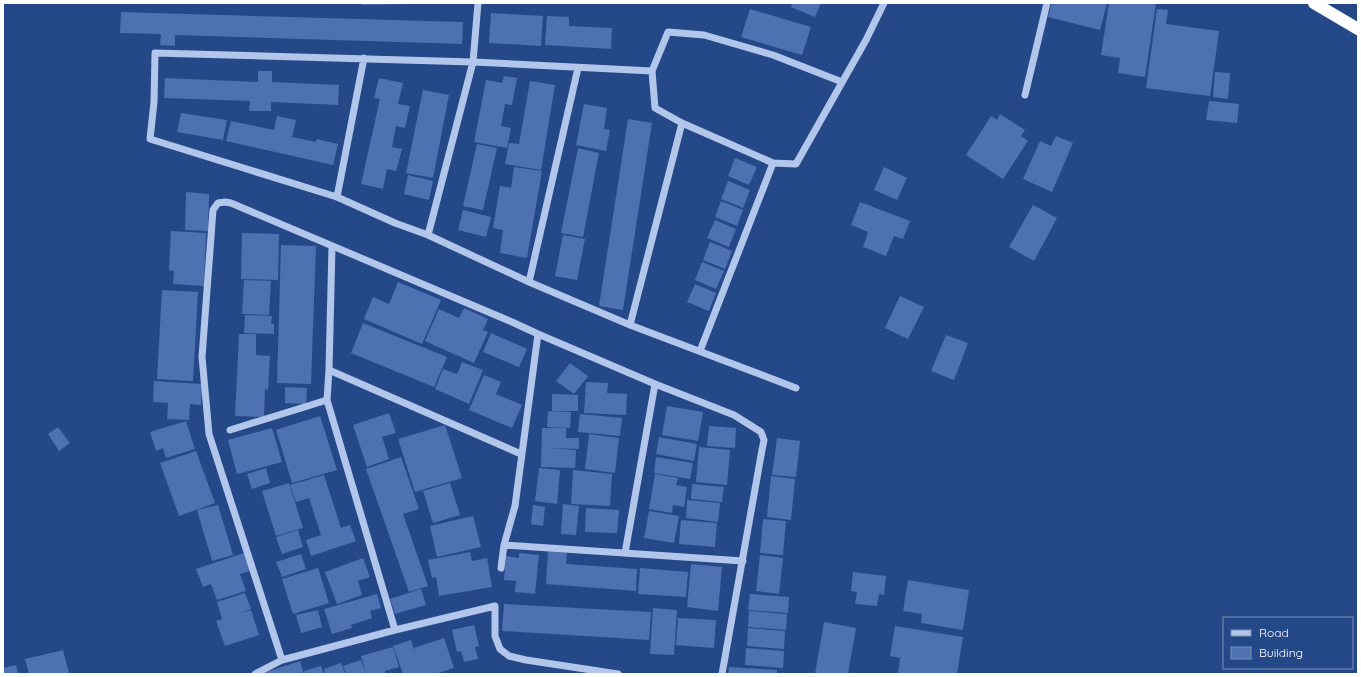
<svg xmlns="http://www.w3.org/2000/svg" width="1361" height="677" viewBox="0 0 1361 677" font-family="Quicksand,sans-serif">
<rect width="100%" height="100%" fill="#254889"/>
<path fill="#4d71b1" d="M362 3H407V4L362 5Z
M792 3H821L815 17 791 7Z
M1052 3H1107L1100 30 1048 17Z
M1109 3H1156L1145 77 1118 73 1120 58 1101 55Z
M750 9 811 27 802 55 741 37Z
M1157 9 1168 10 1166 24 1219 31 1210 96 1146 88Z
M121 12 463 22 462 44 175 35V46L160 45 161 34 120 33Z
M491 13 543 16 541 46 489 43Z
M547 16 569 17V26L612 28 611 49 545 45Z
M258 71H272V82L339 85 338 105 271 102V111H249L250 101 164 98 165 78 258 82Z
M1215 72 1230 73 1228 99 1213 97Z
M504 76 517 78 512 105 505 104 501 126 511 128 507 148 474 142 486 80 502 83Z
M379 78 403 83 398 104 410 106 405 128 396 126 392 147 402 149 396 171 387 169 383 189 361 184 380 99 374 98Z
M530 81 555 85 541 170 505 164 509 143 519 144Z
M423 90 449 95 433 178 406 173Z
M1209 101 1239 104 1237 123 1206 120Z
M584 104 607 108 604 129 610 130 606 151 576 145Z
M181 113 227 120 223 140 177 132Z
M1000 114 1025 130 1021 136 1028 141 1003 179 966 155 991 116 997 120Z
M277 116 296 120 292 137 316 142 317 139 338 144 333 165 226 141 231 121 274 130Z
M628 119 652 123 623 310 599 306Z
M1056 136 1073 143 1052 192 1023 179 1040 141 1051 146Z
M477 144 497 148 483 210 463 206Z
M578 148 599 153 583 237 561 233Z
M735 158 757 167 749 185 728 176Z
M514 167 542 171 527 258 500 253 503 230 493 228 500 186 511 188Z
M884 167 907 178 897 200 874 190Z
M408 175 433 181 429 200 404 194Z
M728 181 750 190 743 208 721 199Z
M186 192 209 194 208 231 185 230Z
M721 201 743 210 737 226 715 217Z
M860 202 910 221 903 239 894 236 886 256 863 247 868 232 851 225Z
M1033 205 1057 218 1034 261 1009 247Z
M463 210 491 217 486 237 458 230Z
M715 220 736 229 729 247 707 238Z
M171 231 206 233 204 286 173 284 174 271 169 270Z
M242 233 279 234 278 280 241 279Z
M563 235 585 239 577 280 555 276Z
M710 242 732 251 725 269 703 260Z
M281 245 316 246 311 384 277 383Z
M702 262 724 271 716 289 695 280Z
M244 280 271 281 269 315 242 314Z
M398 282 441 300 422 344 364 319 373 297 389 304Z
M695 284 716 293 709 311 687 302Z
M162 290 198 292 193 381 157 379Z
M900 296 924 307 908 339 885 328Z
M464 308 488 319 483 330 488 332 474 363 425 341 439 309 459 318Z
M245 315 272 316 271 324H274V334L244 333Z
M363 323 447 357 434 387 351 353Z
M491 333 527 349 519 367 483 352Z
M239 334H256V355L270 356 268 390 265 389 264 417 235 416Z
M946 335 968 343 954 380 931 371Z
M462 362 483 370 469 404 435 389 443 369 457 374Z
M570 363 588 376 574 394 556 381Z
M484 375 501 382 496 394 522 405 512 428 469 410Z
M154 381 202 384 201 405 190 404 189 420 167 419 168 403 153 402Z
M586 382 608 383 607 393 627 394 626 415 584 413Z
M285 387 307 388 306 404 285 403Z
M552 394 578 395V411H552Z
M667 406 703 412 698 441 662 435Z
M548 411 571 412 570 428 547 427Z
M389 413 396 433 382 437 389 459 367 467 353 425Z
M580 414 622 418 620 436 578 432Z
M320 416 337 470 292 483 276 430Z
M186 421 195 449 166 458 163 448 156 451 150 432Z
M445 425 462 478 415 492 398 439Z
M709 426 736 428 735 448 707 446Z
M58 427 70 443 59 451 48 434Z
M272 428 282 462 237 474 228 440Z
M542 428H566V438H579V449L551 448 576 450 575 468 541 467Z
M589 434 619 438 615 473 585 469Z
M659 437 697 444 694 461 656 454Z
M777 438 800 441 796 477 772 475Z
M699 447 730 450 727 485 696 482Z
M196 451 215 503 179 516 160 463Z
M401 457 419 509 403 514 428 586 409 592 366 469Z
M656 457 693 463 690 479 654 473Z
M266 468 270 483 252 489 247 474Z
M539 468 560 470 557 504 535 501Z
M573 470 612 474 610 506 571 504Z
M655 474 678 478 676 485 687 487 684 507 673 505 672 513 649 509Z
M324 475 341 528 350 525 356 541 311 556 306 540 321 535 309 498 296 502 290 485Z
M771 476 795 479 791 520 767 517Z
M289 483 303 528 276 536 262 491Z
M450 483 460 515 433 523 423 491Z
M692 484 724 487 722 502 691 499Z
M687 500 720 503 718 522 686 518Z
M563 504 579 506 576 535 561 534Z
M218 505 233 555 212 561 197 510Z
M533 505 545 507 543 526 531 524Z
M586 508 619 510 617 533 585 532Z
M649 511 679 516 674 543 644 538Z
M473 516 481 547 437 557 430 526Z
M763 519 786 521 783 555 760 553Z
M681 520 717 523 715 547 679 544Z
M298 530 303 547 282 554 276 537Z
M548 551 567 553 566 564 637 569 636 591 546 584Z
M470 552 472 561 487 558 492 587 439 596 436 577 432 578 428 560Z
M244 553 250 571 240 574 246 591 217 600 211 584 203 587 196 569Z
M519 553 539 555 535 594 515 592 516 581 504 580 506 556 519 558Z
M301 554 306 569 282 577 276 562Z
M760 555 783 558 779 594 756 591Z
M363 558 370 577 358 581 362 595 337 604 325 572Z
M691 564 722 567 718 611 687 607Z
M318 568 329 603 293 614 282 579Z
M640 568 688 572 686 597 638 594Z
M853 572 886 576 884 595 879 594 877 606 855 604 857 592 851 591Z
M908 580 969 590 963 630 921 623 922 614 903 611Z
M421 589 426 605 395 614 390 599Z
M245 593 251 609 237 614 251 610 259 635 225 646 216 621 222 619 217 602Z
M377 594 381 608 370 611 372 618 351 625 352 628 332 634 324 609Z
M750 594 789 597 788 613 748 610Z
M504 604 651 612 649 640 502 631Z
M653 608 677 610 674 655 650 654Z
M318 610 322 627 301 633 296 615Z
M749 611 787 614 786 630 748 627Z
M678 618 716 620 714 648 676 645Z
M824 622 856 628 848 674H815Z
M474 625 479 646 475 647 478 659 464 662 461 651 457 652 452 630Z
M895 626 963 637 957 674H898L900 658 890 656Z
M748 628 785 631 784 649 747 646Z
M444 638 454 668 435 674H403L393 646 411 640 416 656 414 648Z
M393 647 399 667 385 671V674H366L361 656Z
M746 648 784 651 783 668 745 665Z
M63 650 69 673 64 674H29L25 659Z
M361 660 366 674H346L343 666Z
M300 661 304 674H267L266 672Z
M341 663 345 674H325L324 669Z
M16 665 18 674H3V668Z
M321 666 324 674H305L304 671Z
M729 667 777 670V674H728Z"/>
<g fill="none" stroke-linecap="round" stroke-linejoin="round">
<path stroke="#b1c6ea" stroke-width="7" d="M652 71 668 32 704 35 773 55 842 82
M1025 95 1047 3
M337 197 364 58
M428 235 473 62 478 3
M332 246 329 370 327 400 395 630
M529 282 578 68
M630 325 682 123
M700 351 773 163
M329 370 521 454
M796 388 630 325 529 282 428 235 395 223 337 197 150 139 154 102 155 53 473 62 652 71 655 108 682 123 773 163 796 164 866 40 884 3
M230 430 327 400
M504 545 743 561
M625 553 655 384
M501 568 504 545 515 506 538 334
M282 660 209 434 202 357 213 210 218 203 225 202 231 203 512 322 538 334 655 384 734 415 761 432 764 440 762 450 722 674
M255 674 282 660 395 630 495 606V636L500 649 509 656 526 660 618 674"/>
<path stroke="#fff" stroke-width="12" d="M1314 3 1358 29"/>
</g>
<rect width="1361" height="677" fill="none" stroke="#ffffff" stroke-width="8"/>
<rect x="1223" y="617" width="130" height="52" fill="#254889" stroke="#7c91b8"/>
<rect x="1231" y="630" width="20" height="6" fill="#b1c6ea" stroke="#7c91b8"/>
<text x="1259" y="637" font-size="12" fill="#ffffff">Road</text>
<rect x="1231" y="647" width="20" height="12" fill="#4d71b1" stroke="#7c91b8"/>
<text x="1259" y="657" font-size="12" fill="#ffffff">Building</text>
</svg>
